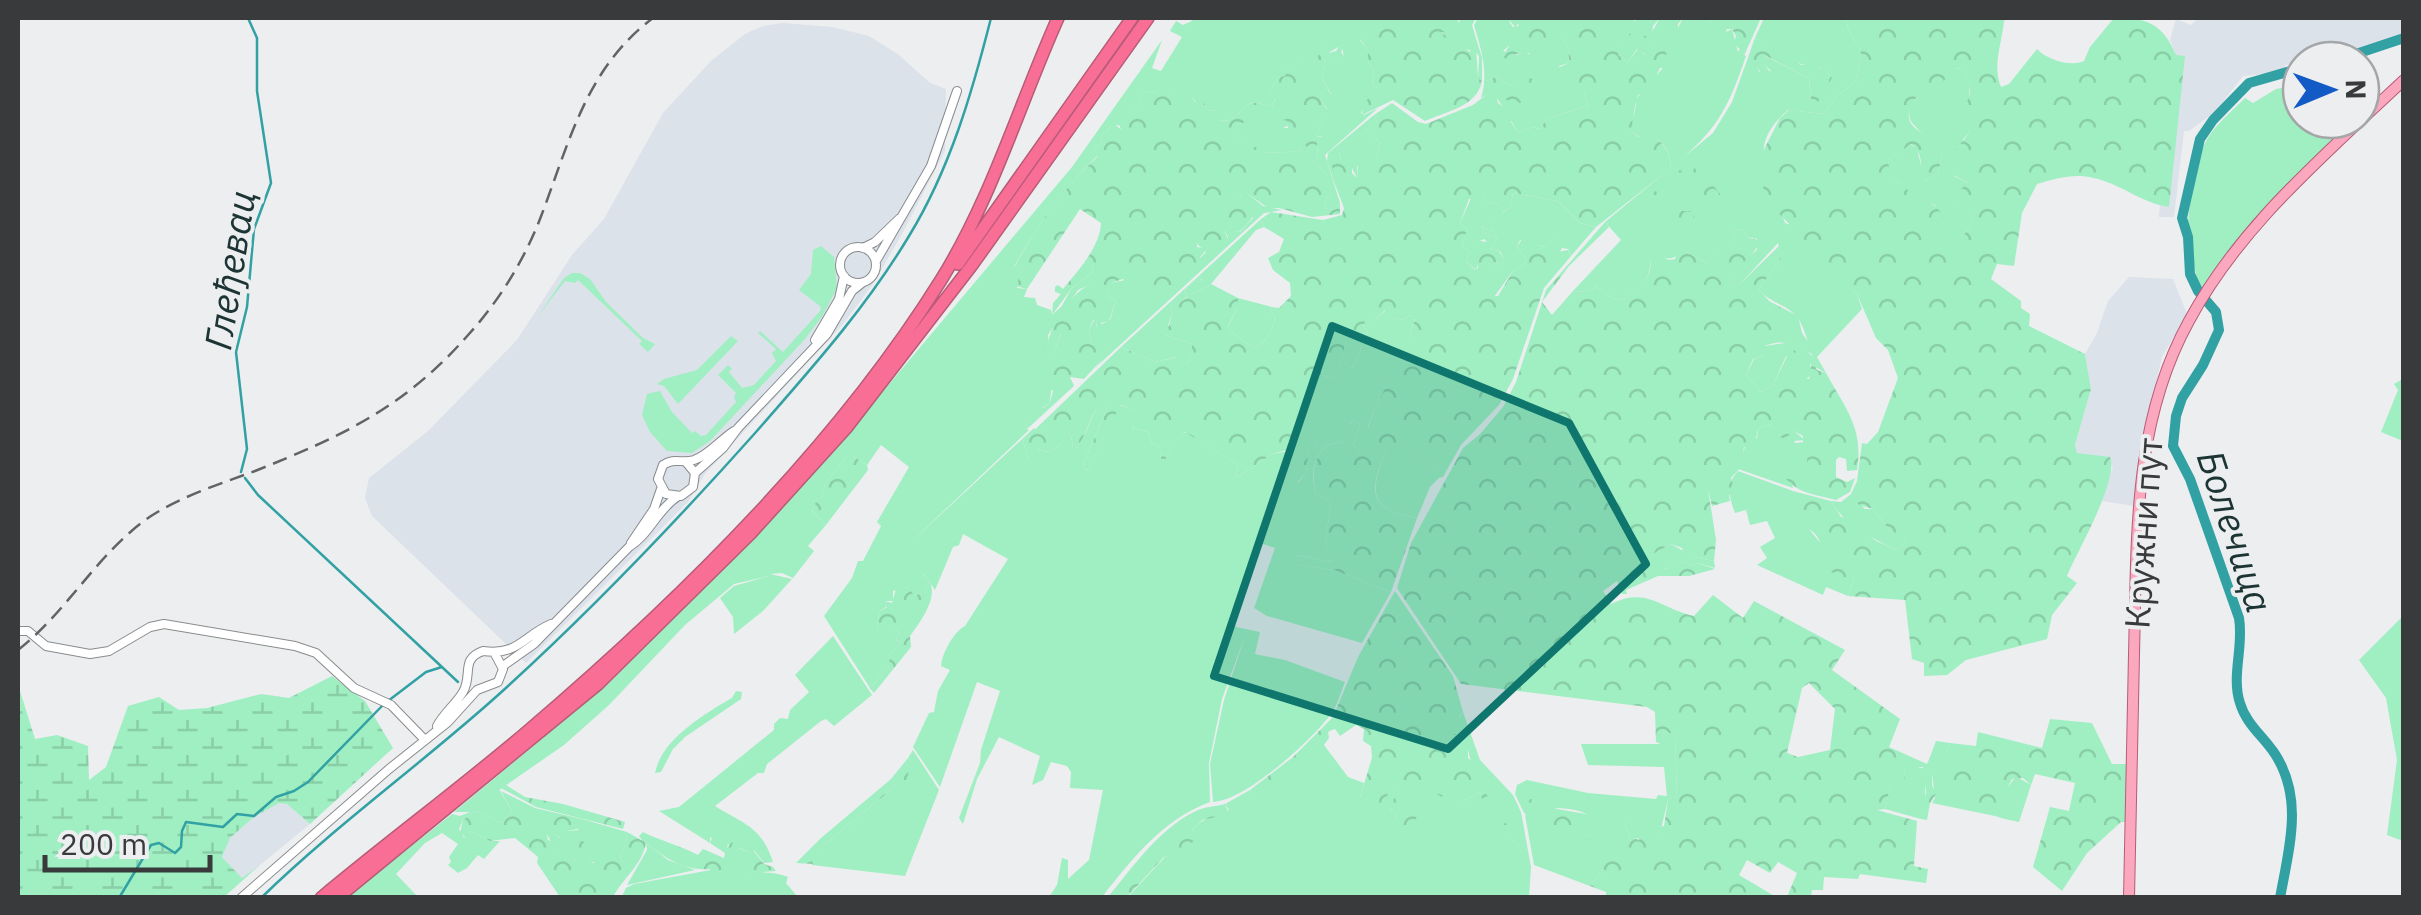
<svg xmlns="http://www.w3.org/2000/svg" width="2421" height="915" viewBox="0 0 2421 915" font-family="'IBM Plex Sans',sans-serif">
<defs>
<pattern id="forest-crowns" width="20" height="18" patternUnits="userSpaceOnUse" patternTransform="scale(2.5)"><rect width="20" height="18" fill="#9fefc2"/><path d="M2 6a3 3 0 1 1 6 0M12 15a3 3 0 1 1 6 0" fill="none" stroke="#8acea8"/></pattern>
<pattern id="wetland-marsh" width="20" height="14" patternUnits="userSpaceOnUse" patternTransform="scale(2.5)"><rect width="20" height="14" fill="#9fefc2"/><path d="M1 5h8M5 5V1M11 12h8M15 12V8" fill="none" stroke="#8acea8"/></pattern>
</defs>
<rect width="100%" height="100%" fill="#eceef0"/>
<path fill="#dbe2ea" d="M2198 18H2403V39L2325 60H2301V63L2285 65V72L2243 76 2215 112 2189 131H2184L2174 217H2159L2160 205 2169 207 2176 55 2170 40 2176 19 2191 25Z
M782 23 832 27 869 36 899 55 930 83 946 89 945 151 902 234 873 284 843 324 705 474 688 502 526 663 372 516 365 498 369 478 428 431 517 340 572 255 604 219 663 113 711 61 745 34 763 26Z
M2129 277 2173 279 2187 314 2162 357 2138 463 2134 506 2102 501 2113 466 2077 453 2075 445 2091 389 2085 354 2097 333 2108 301Z
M279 803 287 804 310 824 243 879 222 857 230 838 254 817Z"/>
<path fill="#9fefc2" d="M1190 18 1355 19 1361 28 1360 40 1368 50V62L1374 68 1372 85 1377 87 1361 113 1364 115 1378 108 1325 155 1340 203 1334 210 1324 208 1327 198 1332 194 1327 175 1313 162 1318 157 1317 143 1323 139 1321 136H1316L1327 109 1320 98 1331 94 1322 78 1325 57 1336 63 1344 58 1342 45 1328 53 1325 46 1313 64 1301 66 1297 60 1290 64 1285 76 1278 77 1269 94 1275 98 1272 106 1251 102 1231 120 1219 121 1218 111 1207 110 1202 98 1196 102 1189 94H1175L1160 85 1156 93 1146 91 1122 131 1119 125 1109 127 1108 132 1101 134 1102 142 1094 148 1097 156C1064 189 1036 226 1014 267L1022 270 1017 288 1027 289 1024 297 1035 298 1037 305 1051 310 1052 315 1061 307 1072 288 1093 272 1092 265 1099 257 1102 262 1091 284 1078 290 1048 335 1049 346 1044 348 1046 350 1061 332 1055 349 1050 403 1042 408 1037 404 1030 408 1026 429 1029 430 908 545 1034 428 1037 431 1023 441 1028 459 1032 458 1037 449 1049 452 1060 445 1065 433 1071 435 1073 448H1076C1088 434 1089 419 1100 404L1107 408 1083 465 1085 470 1089 469 1119 405 1139 411 1132 428 1148 432 1152 443 1162 448 1161 459 1165 460 1178 437 1186 432 1238 465 1235 474 1238 477 1272 454 1289 451 1285 468 1298 483 1306 473 1309 448H1314L1316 443 1311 434 1298 426 1319 375 1330 377 1338 373 1346 342 1349 346V367L1353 368 1361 350 1358 338 1368 333 1363 326 1366 321H1374L1386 310 1392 318 1403 320 1411 315 1415 318 1410 335 1413 343C1394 371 1379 395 1368 426L1375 435 1369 438 1370 449 1363 455 1353 445 1360 425 1353 420 1349 424V447L1343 442 1326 445C1313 461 1311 471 1315 492L1331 503 1325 545 1332 559 1330 562 1298 555 1293 560 1298 565 1334 570 1391 592 1362 643 1267 616 1254 608 1275 548 1260 543 1232 620 1236 627 1260 632 1255 654 1285 660 1345 682C1340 694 1337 708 1328 718 1308 743 1245 801 1213 802L1210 764 1224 700 1245 636 1222 699 1209 763 1210 802C1163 819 1132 859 1102 897H1049L1057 885 1062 858 1068 860V879L1089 860 1103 790 1070 788 1071 772 1067 766 1051 762 1043 780 1032 785 1040 756 999 737 977 779 963 824 959 818 980 763 981 750 1000 691 977 682 940 787 913 747 929 713 934 712 938 691 950 670 941 666C942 654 953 632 965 626L1008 559 963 534 959 545 953 547 935 590 924 574 922 578 929 582 925 593 913 596 908 587 893 591V601H885L887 606 879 612 877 628 885 634 896 629 899 634 896 640 902 642 889 656 891 665 870 688 824 616 852 578 858 561H863L881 526 877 522 909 467 881 445 867 465 853 456H847L825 484 822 497 817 499 812 511 826 525 808 546 814 551 793 578 782 573 770 574 792 579 763 611 734 634 733 617 720 598 734 586 769 576 734 584 685 625 609 705 564 745 473 808 499 789 512 811 502 823 475 811 463 820 459 829 464 838 471 831 490 841H500L484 859 478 855 467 868 458 873 448 865 451 862 449 857 458 844 442 833 425 843 396 874 418 897 346 898 452 814 460 816 470 812H454L609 683 755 538 842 440 1072 167 1162 40 1152 68 1161 71 1182 37 1170 31 1176 21 1183 25 1192 21Z
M1458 18H1476L1472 25 1482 58V81L1478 79 1479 56 1475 51 1449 46 1442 30 1461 24Z
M1478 18H1513L1518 22 1516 28 1510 21 1500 34 1514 36V41L1503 51 1516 55 1526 52 1530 56 1543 53 1559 37 1562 38 1568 47 1569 63 1559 66 1566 89 1584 92 1588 106 1548 118 1539 129 1533 127 1518 132 1497 98 1513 99 1532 91 1529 81 1513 87 1496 77 1486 81V95L1481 98C1489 73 1481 49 1474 25Z
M1632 18H1660L1653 26 1651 46 1646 47V55L1637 49 1628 62 1618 55 1623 49 1621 45 1626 23 1636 21Z
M1683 18H1714L1709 23 1724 33 1732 29 1738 52 1746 56C1727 111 1717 130 1671 168 1670 147 1660 135 1640 137L1632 132C1630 120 1637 112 1636 99L1668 62 1666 52Z
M1764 18H1846L1848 29 1861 51 1857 80 1836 97 1824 114 1788 110C1744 147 1769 178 1785 223L1794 226 1857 294 1862 309 1817 357 1826 373 1810 364 1812 373 1804 382 1799 379V368L1786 356 1773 385 1761 392 1746 375 1754 359 1764 355V346L1793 342 1813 356C1807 342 1804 321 1792 312 1780 302 1770 303 1759 289L1781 258 1778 243 1740 284 1735 286 1730 282 1733 270 1757 250V239L1747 237 1743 229 1736 230 1730 247 1723 248 1707 263 1683 250C1671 264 1664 258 1649 250 1653 276 1646 285 1624 300L1612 298 1596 287 1587 292 1573 291 1621 240 1605 222 1713 133 1732 102 1750 52 1755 56 1759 72 1771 71 1765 65V56L1809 78 1811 101 1830 75 1820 67 1801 64 1759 39 1754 40Z
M1954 68 1963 69 1970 83 1967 129 1970 132 1963 139 1954 176 1968 183 1959 201 1973 216C1972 227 1961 241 1951 244L1946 238 1935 205 1911 196 1889 173 1888 160 1910 144 1917 149 1925 181 1938 173 1943 153C1937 146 1912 126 1910 119 1903 101 1941 78 1954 68Z
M2301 84V120H2352L2264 208 2201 291C2196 278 2187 235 2188 222 2190 196 2195 154 2212 132 2221 120 2234 109 2245 98L2253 103 2276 89Z
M1261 115 1286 120 1289 125 1281 129 1290 138 1307 144 1308 149C1298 152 1274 153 1262 152L1237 135V125Z
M1374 115 1377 122 1366 130 1374 135 1380 144 1376 158 1357 166V178L1350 164 1341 161 1339 151V174L1334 182 1327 161 1328 153Z
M1513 193 1558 201 1580 223 1596 227 1571 256 1568 249 1562 248 1559 254 1553 253V239L1545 247 1520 240 1517 247 1527 260 1523 266 1513 271 1494 297 1484 288V269L1496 262 1501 265 1504 259 1500 251 1490 249 1497 239 1491 229 1493 224 1489 222V231L1481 226 1484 233 1491 235 1488 243 1484 239 1480 241 1476 253 1479 259 1476 270 1466 261 1470 252 1462 246 1467 229 1460 223 1472 196 1483 197 1486 206 1490 202 1500 205 1503 212 1510 208Z
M1242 194H1248L1263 206 1282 210 1264 213 1096 367 1110 350 1103 345H1091L1089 330 1094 320 1097 322 1096 327 1110 320 1116 301 1108 297 1110 283 1188 268 1189 263H1195L1206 252 1197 244 1207 238H1228L1225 230 1240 232 1253 218 1239 199Z
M1261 219 1264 227 1256 230 1211 284 1191 295 1190 291 1202 279 1200 276 1184 291 1188 296 1170 310 1172 314 1165 335 1192 344V354L1188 363 1184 364 1176 357 1155 362 1121 347Z
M821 246 834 257 837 288 823 315 805 339 710 441 692 453 667 451 650 432 642 415 647 394 660 391 672 412 692 433 695 431 701 436 706 435 736 402 734 397 736 393 718 375 728 365 732 369 729 372 742 388 754 385 776 361 772 353 776 349 758 333 760 331 783 352 821 310 820 306 799 290 811 274 813 250Z
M572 273H580L590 279 606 302 643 338 655 344 648 352 639 344 642 341 578 280 575 283 565 281 538 316 564 278Z
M1238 298 1272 307 1270 311 1275 316C1274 329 1266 343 1254 348L1230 331 1228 327 1238 307Z
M731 336 738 341 678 404 664 386 657 384 664 379 697 370Z
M2401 380 2404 381 2403 441 2381 432 2398 390 2394 384Z
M1771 424 1790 433 1794 431 1805 440 1794 441 1807 460V470L1790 475 1793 488 1738 469 1745 447 1757 438 1758 429Z
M1387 446 1402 447 1439 469V478L1430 487 1417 518C1365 509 1371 490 1387 446Z
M1738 471 1793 491 1809 529 1847 576 1854 578 1848 596 1826 587 1823 595 1757 565 1767 558 1760 547 1775 538 1767 521 1750 525 1746 510 1735 513C1729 497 1726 484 1738 471Z
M1851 494 1865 509H1873L1891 532 1904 535 1906 542 1897 550C1873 539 1844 525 1831 501L1841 502Z
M1671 544 1694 557 1714 561 1715 568 1698 563 1690 566 1684 561 1667 569 1650 559 1646 567 1634 570 1632 565Z
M2403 616V841L2387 835 2397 760 2386 698 2359 660Z
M833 636 872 695 834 726 826 719 821 721 767 764 764 773H758L715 806C745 825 761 826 773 862L764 863 754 850 750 853 740 848 736 850 728 844 727 848 710 837V843L659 811 679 807 774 730V724L780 718 788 719 790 710 809 692 795 675Z
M736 691 742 692 741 699 685 737 673 749 661 772 655 773C661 740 704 714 732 698Z
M1463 712 1480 760 1513 795 1521 812 1531 867 1529 897 1127 898 1165 857C1186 854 1186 834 1198 824 1207 817 1219 814 1229 810L1225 804 1250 790 1251 794 1328 731 1329 738 1324 745 1348 777 1364 783 1360 797 1381 805 1392 786H1397L1400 790 1390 810 1395 811 1396 821 1406 840 1403 834 1416 800 1447 788 1454 789 1460 803 1480 792 1491 824 1513 841C1490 809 1470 775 1466 736L1456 737 1454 734V725Z
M1664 731 1675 735 1677 796 1668 800 1659 837 1653 840 1634 838 1624 822 1631 842 1603 841V869L1590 886 1534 865 1525 815 1540 821H1596C1581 804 1545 807 1523 811L1515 794 1517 785 1527 780 1588 793 1656 799 1658 795 1667 796 1664 767 1588 765 1581 744H1660Z
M1936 741 1950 743 1947 752 1997 809 1995 816 1932 803 1935 798 1930 757Z
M913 750 939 790 905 876 812 865 811 860 825 844 891 790 911 761 908 758Z
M1911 765 1925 769V812L1921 819 1885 809 1891 783 1904 779 1905 768Z
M2017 777 2031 785 2019 822 2005 819C2004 805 2005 784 2017 777Z
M582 819 627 832 626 845 620 855 622 863 596 861 576 868 573 867 575 857 590 858 567 843 557 853 547 834H554L560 838 567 831 578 830Z
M646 843 668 860 695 870 627 885 647 850Z
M711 870 712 875C737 874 766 868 788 877L786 883 797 896 621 898 626 888 634 884Z"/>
<path fill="url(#forest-crowns)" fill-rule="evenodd" d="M1351 18H1458V22H1467L1454 34 1441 32 1447 37 1449 46 1458 43 1470 52 1472 46 1476 47 1478 78 1482 81C1477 107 1447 111 1425 121L1393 100 1362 115 1364 104 1377 87 1372 85 1374 68 1368 62V50L1360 39V27Z
M1513 18H1632L1636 23 1626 24V30L1631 34 1621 45 1624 49 1618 55 1628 62 1638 49 1645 55 1646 46 1652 43 1643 37 1652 32 1660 18H1683L1678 24 1679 34 1673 38 1674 45 1666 52 1670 68H1660C1653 81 1655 92 1638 95 1636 99 1631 128 1632 132L1639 137 1645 133C1662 140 1670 149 1671 168L1596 227 1580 223 1558 201 1513 193 1510 208 1502 212 1500 205 1490 202 1486 207 1483 197 1469 199 1460 223 1467 229 1462 246 1470 252 1466 261 1475 270 1478 268 1475 252 1480 241 1488 242 1491 235 1484 233 1481 226 1489 231V222L1494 224 1491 229 1497 239 1490 249 1499 251 1504 259 1501 265 1496 262 1485 269V288L1494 296H1498L1513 271 1523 266 1527 260 1517 247 1522 239 1544 247 1553 239V253L1568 250 1571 256 1544 288 1513 379 1499 405 1461 445 1443 477 1439 478V469L1403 448 1387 447C1370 490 1365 509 1417 518L1391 592 1334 570 1297 565 1292 560 1298 555 1330 562 1332 560 1325 545 1331 503 1315 492C1312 471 1313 461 1326 445L1343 442 1349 446V425L1353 420 1360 425 1353 445 1362 454 1370 449 1368 438 1374 435 1368 427C1379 395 1394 371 1412 343L1410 335 1415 319 1411 315 1403 320 1392 318 1385 310 1374 321H1366L1363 326 1368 333 1358 338 1361 350 1353 368 1349 367V346L1346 342 1338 374 1330 377 1319 375 1299 426 1311 433 1316 443 1314 449H1309L1306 473 1297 483 1285 468 1287 450 1272 454 1238 477 1235 474 1238 465 1185 432 1178 438 1165 460 1161 459 1162 448 1152 443 1148 432 1132 428 1138 411 1120 405 1089 469 1085 470 1083 465 1107 408 1100 405C1088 418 1088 434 1076 448H1073L1071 435 1066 434 1060 445 1049 452 1038 449 1032 459H1028L1023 441 1121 347 1155 362 1177 357 1184 364 1188 363 1192 354V344L1165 335 1164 329 1169 326 1172 314 1170 311C1175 303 1183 302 1188 296L1184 291 1200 276 1202 278 1191 295 1211 284 1238 298V307L1228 326 1230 331 1254 348C1266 343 1274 329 1275 316L1270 311 1272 307 1279 308 1291 296 1290 283 1273 270 1268 258 1279 252 1284 239 1264 227 1261 219 1271 212 1323 220 1342 215 1344 208 1334 182 1339 171 1333 170 1329 156 1339 151 1341 161 1352 160V173L1357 178 1358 163 1365 162 1368 152 1376 158 1380 144 1374 135 1367 133V128L1377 122 1374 115 1392 103 1418 122 1426 124 1473 105 1486 95V81L1496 77 1513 87 1531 78 1534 81V94L1526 104 1497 98 1498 103 1512 114 1511 122 1518 132 1533 127 1539 129 1548 118 1588 106 1584 92 1574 95 1566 89 1558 90 1549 79V72L1569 63 1568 47 1562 38 1555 41 1553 53 1546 52 1542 58 1522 65 1519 63 1530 53 1516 54 1512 59 1502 58 1514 37 1505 38 1500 34 1507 19 1513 27 1519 26Z
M1714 18H1761L1742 60 1735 53 1740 50 1734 43 1736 36 1732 29H1727L1723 41 1718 42 1715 34 1709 32V23Z
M1846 18H2009L2004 21C2002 43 1992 66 2001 87L2009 84 2037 49C2047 60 2071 67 2084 61L2090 47 2114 18C2147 17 2163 24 2176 55L2185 56 2169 207C2141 203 2120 183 2093 178 2074 173 2055 179 2037 184L2022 213 2014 266 1997 264 1991 279 2021 301V308L2030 314 2029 326 2085 354 2091 389 2075 445 2077 453 2110 457C2119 480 2078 550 2067 576L2077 583 2052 615 2047 639 1966 660 1947 675 1924 676V663L1912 659 1905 600 1848 596 1854 578 1839 577 1822 565C1821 558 1822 546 1819 540 1815 529 1801 527 1795 518L1799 508 1793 491 1831 501 1841 517 1847 518 1876 541 1897 550 1906 542 1904 536 1891 532 1873 509 1859 505 1851 494 1857 481 1862 443 1867 444 1878 432 1898 378 1888 350 1876 338 1857 294 1764 198 1761 155 1780 118 1789 110 1824 114 1836 97 1857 80 1861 51 1848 29ZM1954 68 1963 69C1976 94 1970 99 1954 119L1956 125 1970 132 1953 153 1950 173 1968 183 1961 189 1959 202 1973 216C1972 227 1961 241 1951 243L1946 237 1948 223C1943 216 1939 208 1932 204 1913 192 1890 186 1888 160L1911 144C1921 151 1922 162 1921 174L1925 181 1938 173 1943 153 1949 147 1948 143C1937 140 1905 130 1909 113 1910 108 1914 103 1916 98 1932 93 1945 82 1954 68Z
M1759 39 1772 46H1780L1801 65C1812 61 1826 69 1832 78L1818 102 1811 101 1809 78 1766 56 1765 65 1772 75 1768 83 1764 80 1750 52 1754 40Z
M1340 45 1344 46 1341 52 1345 58 1336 63 1325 58 1322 78 1331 95 1320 98 1327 110 1316 136 1323 137V140L1317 143 1318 157 1313 162 1328 176 1332 194 1327 198 1324 208 1334 210 1340 203V214L1312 217 1279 208H1268L1248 194H1242L1239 199 1250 201C1258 216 1250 221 1239 232L1225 231 1228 241 1219 247 1211 244 1209 238 1197 244V247L1207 249 1200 257 1201 263H1189V277L1167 299 1141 298 1123 279 1111 283 1108 297 1116 301 1109 321 1101 323 1102 328 1098 331H1096L1097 322 1093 320 1089 330 1091 345H1103L1111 350 1084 379 1070 377 1074 386 1026 430 1029 408 1037 403 1043 408 1050 403 1053 391 1049 388 1055 349 1061 333 1047 351 1044 348 1048 345C1048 329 1073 290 1091 284L1101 259 1092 265 1093 272 1072 288 1052 315 1053 303 1061 294 1055 292V287L1058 285 1063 289C1078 271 1100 247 1101 223L1080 209 1027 289 1016 286 1022 270 1014 268C1036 226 1063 189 1097 157L1094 148 1102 142 1101 134 1108 132 1109 127 1114 124 1122 130 1146 91 1156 93 1160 84 1175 94H1190L1195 102 1202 97 1207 110 1219 111V121L1231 120 1251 102 1272 106 1275 99 1269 94 1278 77 1285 76 1290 63 1297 60 1301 65 1313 63 1325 46 1329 53 1336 51ZM1261 116 1266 123 1286 120 1288 128H1275L1272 134 1279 139 1288 137 1298 143H1304L1308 149C1296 152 1276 153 1263 152L1237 135V125Z
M1698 166 1720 194 1719 210 1698 195 1696 191 1701 189 1704 181 1696 176 1691 182 1688 176 1676 179 1669 174 1676 170 1691 171Z
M1650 190 1666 194 1667 199 1677 204 1678 211H1690L1702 227 1698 234 1693 235 1669 220Z
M1605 222 1609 227 1569 266 1542 302 1552 315 1573 291 1587 292 1596 287 1612 298 1624 300C1638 290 1653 279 1650 260L1643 256 1649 249 1669 260 1675 259 1677 252 1683 250 1707 263 1723 247 1730 246 1736 230 1743 229 1747 237 1760 241C1754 259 1735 263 1730 282L1735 285 1740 284 1781 244V258L1759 289 1769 301 1798 316 1802 333 1818 356C1797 350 1791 336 1764 346V355L1753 359 1746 375 1761 392 1773 385 1789 352 1793 350 1801 354 1799 379H1809L1812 361 1817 370 1826 373C1845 408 1864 428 1857 470L1847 471 1846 459 1839 457 1836 460V477L1847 482 1855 478 1850 492 1836 500C1814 494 1797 494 1784 476L1796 471V467L1807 470V459L1792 451 1790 444 1803 442V436L1794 431 1784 439 1775 434 1771 424 1758 429 1754 447H1744L1741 467 1731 478 1735 492 1729 495 1730 501 1712 506 1708 489 1716 540 1714 561 1684 555 1682 548 1671 544 1633 565 1635 570 1645 567 1650 559H1656L1666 569 1684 561 1690 566 1698 563 1715 569 1689 576H1658L1626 590 1627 594H1622L1617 581 1603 591 1611 604C1647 586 1661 609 1694 616L1713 595 1743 618 1754 601 1845 650 1832 670 1900 719 1889 747 1927 764 1930 757 1932 760V785L1936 794 1930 803 1927 820 1921 819 1924 811H1916L1923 806 1926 792 1923 767 1905 768 1904 785 1896 791 1891 784 1885 809 1877 810 1917 821 1914 866 1928 869 1926 883 1860 874 1858 879 1824 877 1823 890H1812L1811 897H1787L1797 873 1778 862 1770 873 1747 860 1739 875 1776 897H1606V892L1590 886 1603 869V841L1612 836 1631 842 1624 822 1628 820 1634 838 1639 840 1640 832 1644 839 1659 837 1660 827 1664 826 1668 800 1677 796 1675 735 1664 731 1661 744 1656 742 1655 712 1647 707 1461 684 1397 588 1411 543 1463 448 1480 434 1503 407 1516 382 1546 290ZM1809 683 1835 709 1830 750 1798 757 1787 753 1802 688Z
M847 456H853L867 465 868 470 826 525 812 511 817 499 822 497 825 484Z
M923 574C944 590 923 618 910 636L911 647 874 693 870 688 890 666 889 656 902 642 896 640 899 634 896 629 885 635 877 628 879 612 887 607 885 601 892 603 896 589 909 587 914 596 925 592 929 582 922 578Z
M1395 591 1453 676 1463 712 1459 717 1460 722 1454 725V734L1468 738V758L1478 767 1479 784C1485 790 1499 815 1501 823L1513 824 1518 831V841L1493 836 1480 792 1460 803 1455 799 1454 790 1448 789 1442 797 1435 793 1416 801 1415 805 1421 812 1404 834 1406 840 1403 842 1392 837 1389 829 1396 821 1395 812 1388 808 1400 790 1392 787 1381 806 1360 797 1372 758 1371 746 1363 741 1364 729 1356 725 1340 736 1335 729C1318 734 1316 750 1310 764L1255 796 1251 794 1250 790 1293 757 1333 717 1358 657Z
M2050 719 2092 723 2112 764H2128L2126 822H2121L2087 853 2062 891 2033 867 2050 807 2069 811 2075 783 2035 774 2031 785 2023 778 2012 779 2009 785 2005 819 1995 816 1996 808 1947 798V752L1950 743 1976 746 1978 732 2042 748Z
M908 758 911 761 906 784 898 781 891 790 825 844 812 860 813 864 796 863 821 838 891 779Z
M506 785 525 797 563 804 625 822 623 829 536 807 501 788Z
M501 791 535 808 582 819V828L567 831 562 839 554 834 547 835 548 840 558 844 557 853 570 837 591 844 593 850 589 858 574 859 576 868 585 862 594 863V856L602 851 612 852 622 862 620 855 626 845 627 832 643 841 639 836 643 832C661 841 679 845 698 855L703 849 724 858 725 853 710 843 713 835 723 838 727 848 732 842 736 850 739 848 750 853 753 850 764 864 773 867 776 871 745 873 736 884 729 874 718 877 711 875 710 869C683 871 666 858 646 843 642 865 623 878 613 897H560L537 863 538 857 515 838 490 841 471 831 466 838 460 833 463 820 475 811 502 823 512 811Z
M1533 799 1557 809 1592 815 1596 821 1598 840C1575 840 1545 820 1532 823L1523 811 1526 800Z
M1225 804 1229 814 1202 820 1192 830 1194 841 1173 856 1164 857 1127 897H1108C1133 867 1158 830 1194 812 1205 806 1214 807 1225 804Z"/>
<path fill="url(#wetland-marsh)" d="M332 676 365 701 393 748 310 824 287 804 279 803 254 817 230 838 222 857 242 878 260 865 224 897H18V693L20 691 35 739 57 735 88 746 89 780 106 767 128 706 159 697 179 710 207 708 261 694 289 698Z"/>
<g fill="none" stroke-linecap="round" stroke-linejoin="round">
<path stroke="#32a1a4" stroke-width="2.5" d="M241 472 247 449 236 352 247 307 254 229 271 183 257 91V38L248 18
M245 478 258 495 458 682
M388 701 426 672 442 667
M119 898 151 845 159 843 175 853 181 847 182 831 186 822 223 827 237 814 254 816 276 797 294 791 308 782 382 706
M261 898C335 826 420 765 497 696 588 614 674 524 756 432 811 369 866 308 909 236 950 169 972 93 991 18"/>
<path stroke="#32a1a4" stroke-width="10" d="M2338 60 2404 38
M2280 898C2289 848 2304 799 2275 754 2263 736 2246 724 2240 703 2231 676 2244 646 2239 618L2190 479 2173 446 2176 416 2182 398 2203 365 2219 330 2216 312 2198 291 2190 274 2188 237 2182 218 2200 139 2213 120 2249 83 2301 68"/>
<defs>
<path id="minor" d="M840 265a18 18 0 1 1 36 0a18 18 0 1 1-36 0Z
M863 248 875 242 900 218
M876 261 931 166 957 91
M815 340 839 299 844 276
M686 462 695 473 693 487 681 496 666 494 658 479 663 465C675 457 681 464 694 460 709 455 720 440 734 431
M695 473 723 448 738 428 827 334 852 291 862 283
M631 543 654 509 661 489
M18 631H28L46 646 90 654 109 651 150 627 164 624 295 646 316 653 354 688 391 705 424 739
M503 666 534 644 629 547C650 534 657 510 677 497
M437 726C444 713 455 705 463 692 473 675 460 659 483 651 518 656 523 636 551 624
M241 898 389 769 448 722 477 690 498 682 503 669 495 654"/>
<path id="major" d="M2361 120 2404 80
M2129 898C2130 816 2133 735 2134 654 2137 540 2132 424 2189 321 2232 241 2296 181 2361 120"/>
<path id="highway" d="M958 264 1132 18
M321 898C389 841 460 789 528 731 677 604 837 447 941 280 992 198 1019 105 1058 18
M337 898 598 684 751 533 847 427 972 265 1148 18"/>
</defs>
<use href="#minor" stroke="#898b8d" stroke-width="10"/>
<use href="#major" stroke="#b65c76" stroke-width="12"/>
<use href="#highway" stroke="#b65c76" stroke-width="14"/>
<use href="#minor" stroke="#fff" stroke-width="8"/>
<use href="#major" stroke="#fba8bf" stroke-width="10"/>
<use href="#highway" stroke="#f96e95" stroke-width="11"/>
<path stroke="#626364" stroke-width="2.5" stroke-dasharray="15 8" stroke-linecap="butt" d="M18 650C68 611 98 552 151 516 182 496 220 484 255 471 343 436 405 407 469 334 499 301 524 260 540 219 569 144 585 69 653 18"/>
</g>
<path fill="#0f766e" fill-opacity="0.2" stroke="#0f766e" stroke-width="8" stroke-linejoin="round" d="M1332 326 1569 423 1646 564 1448 749 1214 676Z"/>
<g text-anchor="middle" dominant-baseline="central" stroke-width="8" stroke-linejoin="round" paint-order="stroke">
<g font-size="35" fill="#393a3b" stroke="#eceef0">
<text transform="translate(2143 533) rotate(-86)">Кружни пут</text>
</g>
<g font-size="38" font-style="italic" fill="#1c3434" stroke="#eceef0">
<text transform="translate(229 270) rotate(-81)">Глеђевац</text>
<text transform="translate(2236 531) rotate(72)">Болечица</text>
</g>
</g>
<rect width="2421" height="915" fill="none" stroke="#393a3b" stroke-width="40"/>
<g transform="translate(2331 90) rotate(89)"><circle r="48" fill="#eceef0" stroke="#a4a6a8" stroke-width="2.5"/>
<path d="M0-8L18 38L0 25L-18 38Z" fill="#125ac5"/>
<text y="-15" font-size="28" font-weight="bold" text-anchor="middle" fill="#393a3b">N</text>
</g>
<path d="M45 855v15h165v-15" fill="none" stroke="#393a3b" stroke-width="5"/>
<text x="60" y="855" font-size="30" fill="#393a3b" stroke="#eceef0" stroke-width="8" paint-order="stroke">200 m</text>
</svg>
